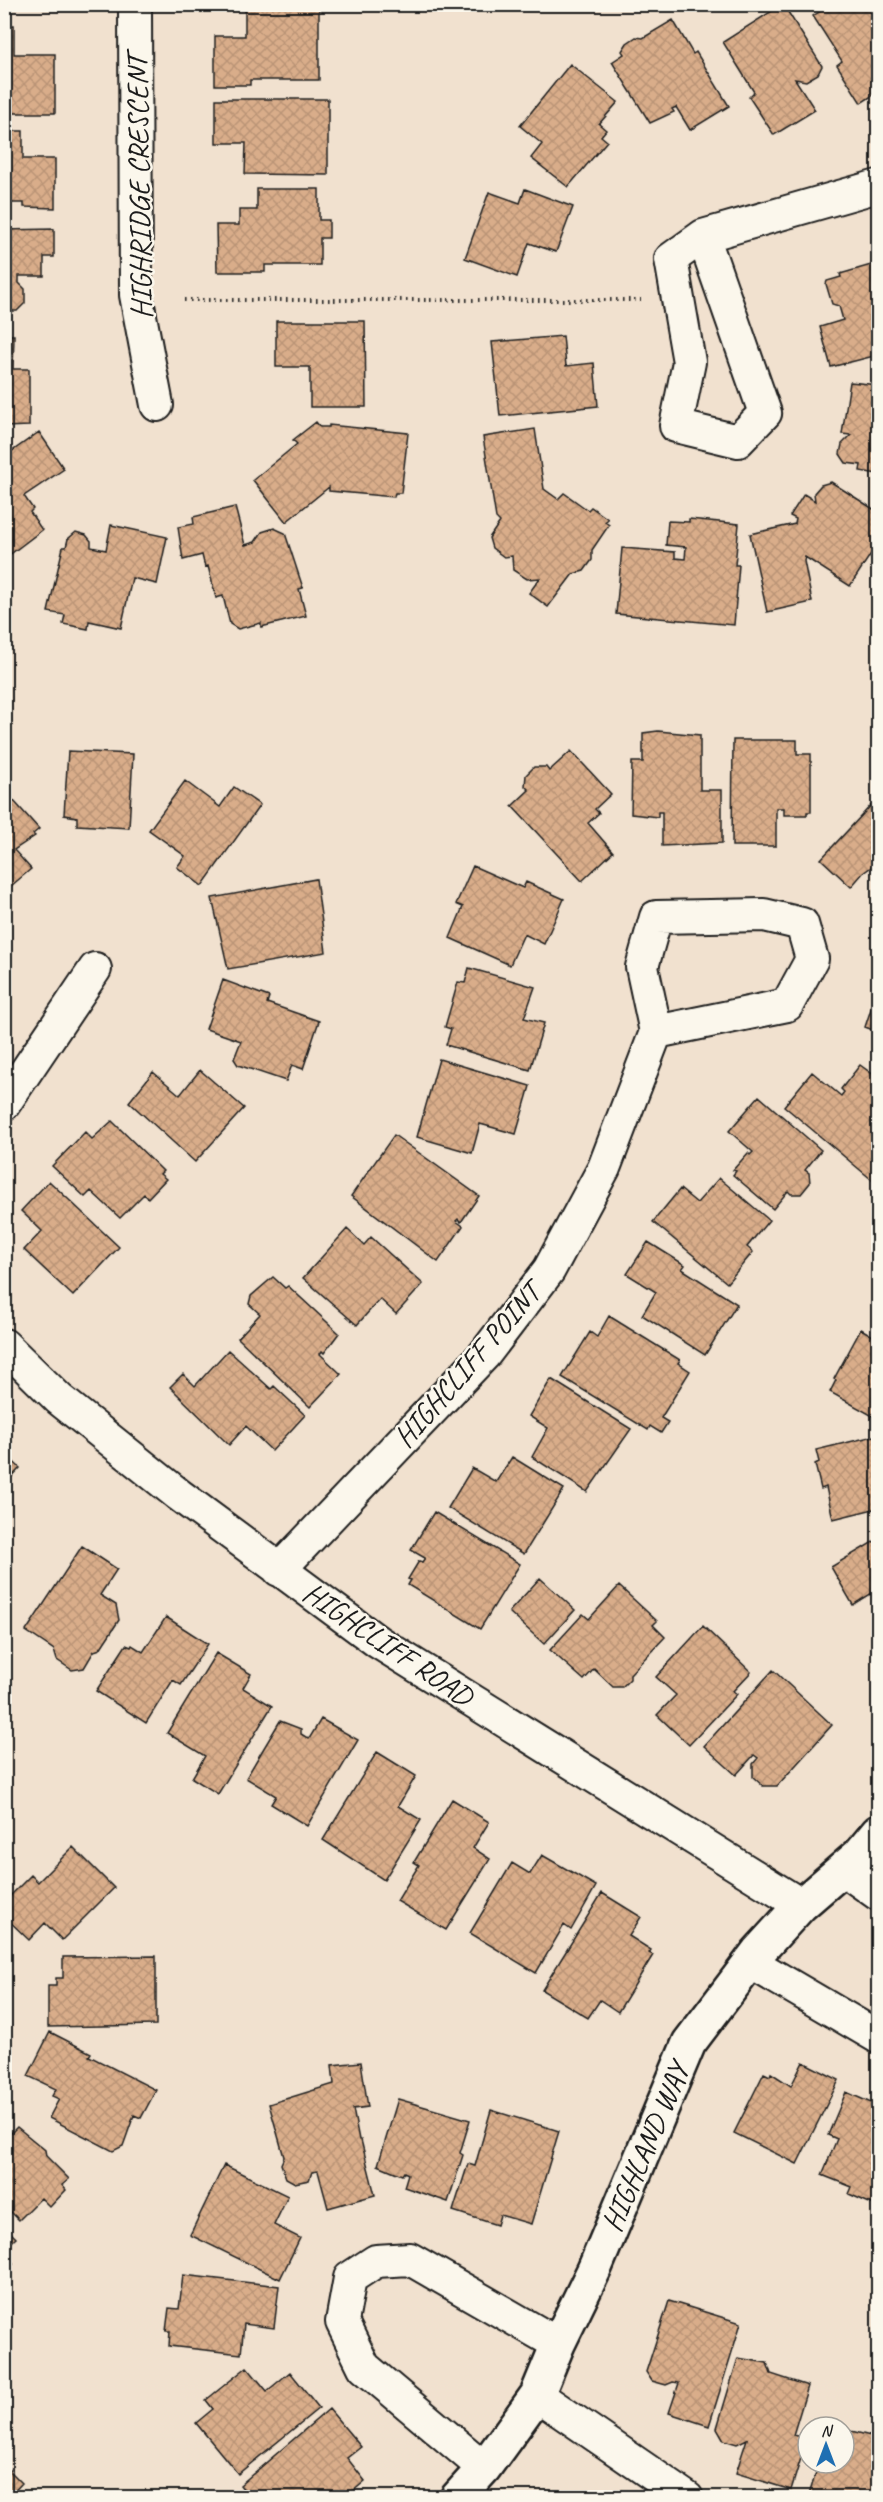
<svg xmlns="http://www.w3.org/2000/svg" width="883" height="2502" viewBox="0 0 883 2502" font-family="Caveat,sans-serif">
<defs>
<pattern id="building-cross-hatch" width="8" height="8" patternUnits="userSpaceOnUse" patternTransform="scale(1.5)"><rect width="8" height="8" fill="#d9ad8a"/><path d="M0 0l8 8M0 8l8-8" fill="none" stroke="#ba9476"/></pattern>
</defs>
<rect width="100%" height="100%" fill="#f1e1cf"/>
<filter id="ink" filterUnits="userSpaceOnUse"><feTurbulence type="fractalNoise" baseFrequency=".0167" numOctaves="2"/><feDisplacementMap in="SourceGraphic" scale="12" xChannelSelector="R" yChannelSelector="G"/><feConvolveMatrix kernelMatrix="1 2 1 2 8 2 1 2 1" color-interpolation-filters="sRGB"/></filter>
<g filter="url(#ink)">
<path fill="url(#building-cross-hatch)" stroke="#1c1c1c" stroke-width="1.5" d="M4 4H29V6H4Z
M245 4H319V80H250V85H215V36H245Z
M783 4 822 66 818 74 806 81 795 79 815 110 774 135 749 97 754 92 723 42Z
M878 4V92L861 103 837 65 842 61 813 16 822 10 824 4Z
M673 20 693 54 696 52 729 106 690 130 676 107 672 109 674 112 650 123 612 62 624 54 622 51 627 43 636 37 643 38Z
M4 25H14V54H55V113H5Z
M570 64 618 102 599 124 606 130 601 136 607 141 568 187 531 158 542 144 520 126Z
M216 99H328V175L245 174 246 143H216Z
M4 131H23V159H55V208L24 207V203H4Z
M257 189H319V220H329V238H320V265H265V272H217L216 225H239V210H257Z
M525 189 573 207 556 252 529 243 517 277 465 258 489 192 520 203Z
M54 229V257H44V276H19V283L25 289V303L17 311H4V230Z
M878 263V355L831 367 820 327 843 320 839 306 832 304 826 284 827 281 841 277 840 274Z
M276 321H365L366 407H310V367H276Z
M4 335H14L13 369H29V426L4 427Z
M563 336 566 366 594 363 598 406 500 416 492 342Z
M850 382 878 385V474L860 471 861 465 846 463 840 454 842 444 851 435 842 434Z
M316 422 320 427H329V425L408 433 401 493H395L394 497 329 491V487L286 522 253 480 297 444 293 440Z
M535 429 544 489 558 499 564 493 585 508 588 510 591 507 608 519 605 522 609 525 592 550V560L584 571 573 574 548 607 529 593 540 578 527 579 513 570 512 556 504 557 492 548 489 538 500 522 496 518 483 437Z
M39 432 64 469 24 496 33 509 30 512 42 530 4 559V457Z
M831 482 878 512V543L850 586 805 557 804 561 812 602 767 612 750 534 795 524 796 519 790 516 804 494 815 501 814 493 821 485Z
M235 507 245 545 255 542 262 532 274 528 285 533 303 588 299 589 306 616 261 627V623L238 629 230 624 223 596 216 598 208 566 205 567 202 555 183 560 178 527 194 524 193 517Z
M689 519 739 524 735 565H739L734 625 616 614 622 548 675 552V558L685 559 686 547 666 545 668 521 689 522Z
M111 525 167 537 157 584 132 578 121 628 89 621 88 629 63 624 65 615 48 612 63 547H66L68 539 76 532 86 535 91 541V547L106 550Z
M658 731 700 735V790H722V843L662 846V812H658V817L631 814 632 762H643V733Z
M733 740H797V754H811V812H807V815H784V808H776V846H732Z
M68 751 133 754 129 828 77 825V817L64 815Z
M571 751 611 794 595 809 599 813 588 823 613 852 582 881 512 806 529 790 525 786 526 775 534 767H546L549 771Z
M185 781 220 807 234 787 260 805 202 886 177 867 185 856 149 830Z
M4 790 39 829 33 834 35 836 14 850 31 869 4 892Z
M878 798V862L863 873 851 887 821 859Z
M473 866 523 888 526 882 564 899 544 944 524 934 510 965 450 938 463 907 456 904Z
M316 879 326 952 228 969 212 898Z
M876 920H878V963Z
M469 968 535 987 524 1018 544 1023 530 1070 446 1045 451 1029 445 1027 458 982 465 983Z
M223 980 269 997 267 1003 319 1021 303 1069 292 1065 286 1081 238 1065 234 1059 241 1041 206 1029Z
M878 988V1032L865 1027Z
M439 1059 530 1086 516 1134 480 1124 472 1153 417 1137Z
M860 1065 878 1078V1185L784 1106 812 1072 841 1096 844 1092 841 1089Z
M200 1070 244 1108 195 1162 129 1102 153 1072 180 1095Z
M759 1096 821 1150 805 1170 809 1173 810 1183 801 1194H791L788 1191 773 1209 733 1175 736 1171 733 1170 748 1153 750 1155 753 1152 729 1131Z
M112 1121 163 1171 160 1174 166 1179 148 1198 144 1194 120 1218 91 1191 85 1197 52 1166 85 1132 92 1139Z
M394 1135 479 1196 461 1222 458 1219 456 1221 463 1226 438 1262 351 1196Z
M719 1178 769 1220 747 1247 753 1252 727 1283 653 1222 680 1189 697 1203Z
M49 1181 119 1247 73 1296 24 1250 42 1231 21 1211Z
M347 1229 364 1245 371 1237 423 1284 396 1314 380 1299 357 1325 303 1278Z
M648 1242 685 1265 682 1269 737 1304 705 1355 642 1315 656 1292 627 1274Z
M273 1277 285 1288 288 1286 339 1333 324 1353 322 1351 320 1354 341 1374 310 1407 238 1338 260 1314 249 1304 251 1296Z
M609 1316 680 1360 678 1363 690 1371 661 1418 668 1422 661 1433 650 1426 648 1430 562 1377 590 1332 597 1337Z
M861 1329 878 1339V1419L830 1392 836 1380 834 1379Z
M228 1350 271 1389 274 1386 305 1415 272 1451 246 1426 229 1445 170 1387 183 1374 195 1386Z
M551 1379 631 1429 587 1492 532 1457 548 1428 529 1416Z
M878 1435V1508L833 1519 826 1487 821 1489 815 1464 819 1462 816 1450Z
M4 1453 20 1468 4 1485Z
M512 1457 564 1489 524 1554 448 1508 472 1468 496 1482Z
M434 1512 520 1564 480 1629 408 1585 411 1580 408 1579 419 1561 422 1562 425 1558 411 1550Z
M878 1539V1604L872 1593 853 1605 831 1567Z
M82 1546 117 1569 100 1595 116 1605 119 1620 100 1649 94 1651 84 1668 72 1670 57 1660 54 1650 26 1631Z
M540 1578 575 1610 544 1644 509 1612Z
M619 1586 657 1621 653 1625 665 1637 630 1674V1679L622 1687H613L594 1669 584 1680 550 1650 583 1614 589 1619Z
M166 1617 208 1644 181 1685 173 1680 146 1723 96 1691 126 1645 131 1647 132 1645 143 1652Z
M703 1626 751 1672 733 1691 737 1694 689 1745 657 1715 676 1695 656 1677Z
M216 1653 251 1674 243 1688 272 1706 218 1794 192 1778 205 1756 167 1733Z
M773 1670 832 1725 777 1786H763L753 1777V1764L758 1758 754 1755 736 1775 704 1746Z
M321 1719 358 1740 307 1826 271 1804 276 1796 246 1778 280 1721 301 1729V1734L309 1739Z
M377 1752 416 1776 398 1806 421 1820 384 1880 323 1840Z
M4 1794 9 1795 4 1812Z
M452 1799 489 1822 473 1848 490 1859 446 1930 397 1901 419 1865 414 1862Z
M73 1847 114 1888 62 1940 45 1923 29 1940 4 1916V1902L31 1875 38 1882Z
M542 1855 596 1886 571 1930 564 1925 536 1973 470 1933 512 1863 530 1874Z
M602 1893 641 1917 629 1936 651 1950 649 1953 653 1955 618 2012 600 2000 588 2018 542 1990Z
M156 1956V2025L48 2027V1986H56V1978H63V1957Z
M50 2032 91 2053 89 2056 156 2090 141 2118 134 2115 123 2146 113 2151 49 2118 59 2099 52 2096 56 2089 28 2076Z
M361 2062 368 2107 353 2109 359 2140H361L375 2195 328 2208 318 2171 312 2172 309 2180 295 2183 286 2178 281 2164 284 2157 269 2104 334 2084 332 2065Z
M803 2062 839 2080 797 2164 734 2133 764 2073 770 2076 771 2073 791 2086Z
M846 2092 878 2106V2199L874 2205 849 2194 852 2187 822 2175 837 2139 828 2135Z
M398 2099 470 2120 460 2153 463 2155 448 2202 404 2187 408 2174 404 2172 402 2175 378 2165Z
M491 2110 559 2131 531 2224 500 2215 497 2225 453 2211 468 2164 475 2166Z
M17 2127 45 2150 46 2156 69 2179 62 2185 66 2190 50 2207 41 2198 19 2220 4 2205V2140Z
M224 2165 288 2196 274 2225 300 2238 280 2279 190 2235Z
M4 2226 16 2238 4 2249Z
M4 2256 13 2264 4 2273Z
M183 2275 279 2286 274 2328 244 2324 241 2354 169 2346 170 2331H166L169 2308 179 2309Z
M669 2301 741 2323 709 2426 669 2413 679 2383 673 2382 666 2385 652 2381 646 2372Z
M738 2358 767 2363 771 2374 808 2386 793 2435 807 2439 791 2490 736 2473 747 2439 737 2444 724 2440 717 2428Z
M247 2367 267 2391 290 2372 319 2408 238 2474 196 2423 213 2409 206 2400Z
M329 2409 361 2447 347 2458 365 2481 345 2498H251L240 2485Z
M844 2429 878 2438V2498H808L819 2463H844Z
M4 2465 22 2483 8 2498H4Z"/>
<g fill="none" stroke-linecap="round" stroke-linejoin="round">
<defs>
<path id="minor" d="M135 4 136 295 157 405
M703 236 765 413 738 441 676 426 689 362 671 259 703 236 878 186
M4 1104 95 969
M4 1345 59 1399 179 1495 378 1642 801 1905
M279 1570 484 1355 549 1270 604 1168 656 1032 642 967 656 917 764 915 802 924 812 959 787 1005 656 1032
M843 1869 878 1894
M750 1962 878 2037
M537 2395 687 2498
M484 2468 364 2367 342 2322 350 2278 376 2261 410 2259 558 2344"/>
<path id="tertiary" d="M457 2498 484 2468 537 2395 558 2344 594 2270 689 2043 758 1952 801 1905 859 1855 878 1832"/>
</defs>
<use href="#minor" stroke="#1c1c1c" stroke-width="36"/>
<use href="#tertiary" stroke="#1c1c1c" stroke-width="38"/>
<path stroke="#1c1c1c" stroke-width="4" stroke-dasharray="1.5 4.5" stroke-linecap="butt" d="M184 300H641"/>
<use href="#minor" stroke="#fbf7ec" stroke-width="32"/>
<use href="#tertiary" stroke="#fbf7ec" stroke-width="33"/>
</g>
</g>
<g text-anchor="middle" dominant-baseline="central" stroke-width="5" stroke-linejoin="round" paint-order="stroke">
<g font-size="30" fill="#1c1c1c" stroke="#fbf7ec">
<text transform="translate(139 187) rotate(-91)">HIGHRIDGE CRESCENT</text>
<text transform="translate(467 1365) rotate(-49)">HIGHCLIFF POINT</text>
<text transform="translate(388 1644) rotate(34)">HIGHCLIFF ROAD</text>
<text transform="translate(645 2147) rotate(-67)">HIGHLAND WAY</text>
</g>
</g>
<rect width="883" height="2502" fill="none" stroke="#fbf7ec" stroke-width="24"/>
<rect x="12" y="12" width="859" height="2478" fill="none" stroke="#1c1c1c" stroke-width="2" filter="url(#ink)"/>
<g transform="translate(826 2445)"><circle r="28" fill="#fbf7ec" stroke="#a29f99" stroke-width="1.5"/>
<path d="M0-4.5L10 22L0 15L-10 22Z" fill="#1f6fb2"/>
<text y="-9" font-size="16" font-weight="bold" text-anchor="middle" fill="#1c1c1c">N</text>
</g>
</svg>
